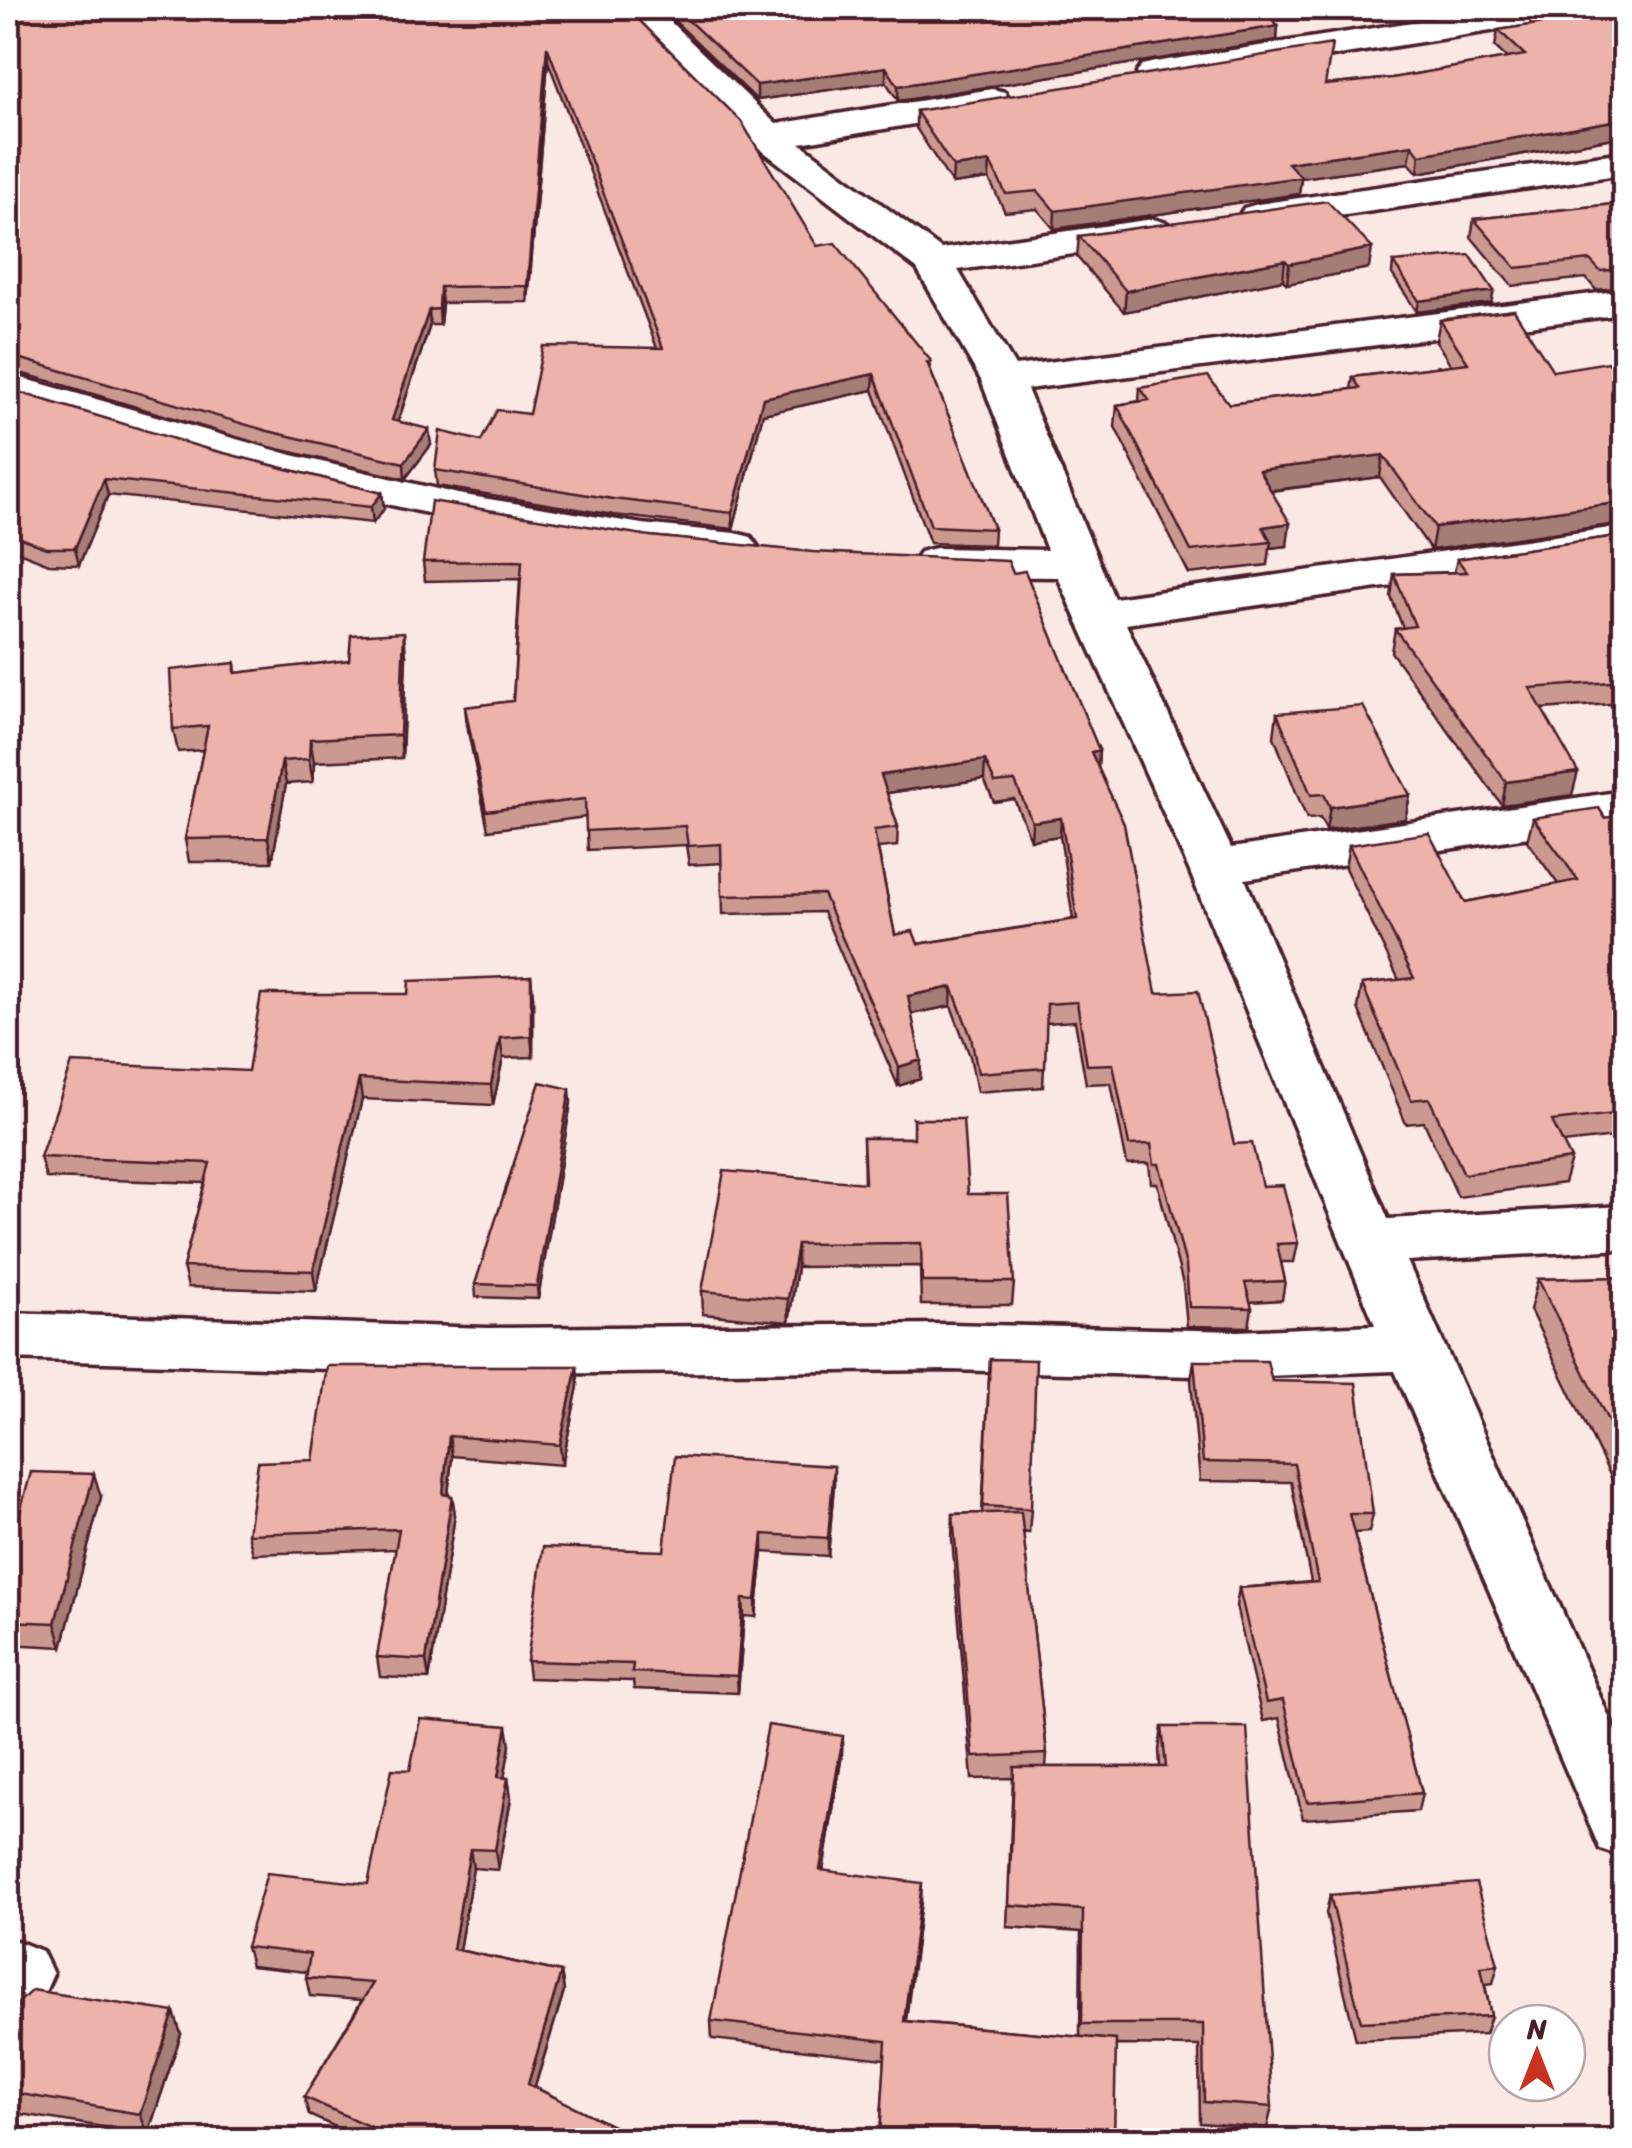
<svg xmlns="http://www.w3.org/2000/svg" width="1632" height="2148" viewBox="0 0 1632 2148" font-family="Sriracha,sans-serif">
<rect width="100%" height="100%" fill="#fae8e5"/>
<filter id="ink" filterUnits="userSpaceOnUse"><feTurbulence type="fractalNoise" baseFrequency=".01" numOctaves="2"/><feDisplacementMap in="SourceGraphic" scale="20" xChannelSelector="R" yChannelSelector="G"/><feConvolveMatrix kernelMatrix="1 2 1 2 8 2 1 2 1" color-interpolation-filters="sRGB"/></filter>
<g filter="url(#ink)">
<g fill="none" stroke-linecap="round" stroke-linejoin="round">
<defs>
<path id="street" d="M618 8H656L776 124 992 89 1005 92 1010 100 1005 108 992 111 800 143 941 249 1153 219 1167 223 1173 231 1167 239 1153 243 958 270 1015 366 1624 290V314L1027 389 1114 598 1624 526V553L1126 624 1231 848 1624 791V823L1245 879 1388 1219 1624 1206V1249L1407 1261 1624 1751V1857L1600 1849 1395 1371 1238 1377 948 1370 487 1374 8 1359V1313L487 1328 948 1324 1238 1331 1375 1325 1188 867 1058 577 936 576 920 572 913 562 920 552 936 548 1047 550 981 380 917 269 755 145Z
M1503 8H1585L1579 15 1567 19 1155 84 1142 81 1137 73 1142 65 1155 62Z
M1624 152V174L1258 228 1244 224 1239 216 1244 208 1258 204Z
M8 374 292 455 458 494 642 524 735 533 751 537 758 547 751 557C708 567 651 552 607 546 403 516 205 460 8 400Z
M17 1941 42 1951 53 1974 34 2017 8 2026V1945Z"/>
</defs>
<use href="#street" stroke="#4a1f2b" stroke-width="7"/>
<use href="#street" fill="#fff" fill-rule="evenodd"/>
</g>
<path fill="#cc9991" stroke="#4a1f2b" stroke-width="2.5" fill-rule="evenodd" d="M8 8H221L220 19 354 16 351 8H627L817 246 931 361 930 370 994 529 993 545 930 543 873 390 763 414 733 529 614 515 437 486 435 470 481 441 529 414 657 348 548 61 528 302 442 303 440 325H430L398 422 431 445 405 479 270 447 53 382 9 370 8 372Z
M661 8H1259L1278 26 1277 40 898 101 886 82 757 100Z
M1624 8V136L1418 173 1409 163 1301 178 1299 194 1054 229 1037 209 1005 212 989 179 952 184 916 128V111L1326 85 1392 78 1507 58 1495 47 1498 30 1530 25 1532 12Z
M1624 203V287L1596 290 1586 278 1512 286 1471 237 1474 219Z
M1079 236 1369 268 1287 284 1283 280 1124 312 1077 257Z
M1393 262 1491 303 1417 312 1392 274Z
M1624 299V324L1620 318Z
M1514 310 1431 550 1380 477 1271 491 1287 546 1270 548 1268 565 1189 574 1115 427 1117 405 1139 401 1140 388 1229 404 1351 389 1353 377 1451 365 1436 341 1440 320Z
M8 434 204 448 382 493 384 509 373 523 108 495 79 565 49 564 8 548Z
M1624 535V703L1542 709 1572 795 1502 805 1391 652 1395 629 1403 628 1391 597 1394 574 1454 572 1457 559Z
M650 536 1013 573 1099 750 1098 767 1156 993 1234 1144 1298 1243 1294 1262H1281L1285 1281 1282 1300 1250 1302 1252 1308 1249 1327 1187 1326 1183 1284 1157 1183H1151L1149 1163 1127 1164 1111 1083 1086 1084 1075 1021 1046 1023 1043 1087 977 1092 970 1056 951 1006 911 1014 921 1060 920 1079 898 1086 823 912 723 914 722 863 689 865 686 845 588 850 586 817 488 830 467 726 465 707 513 701 520 579 425 581 423 562ZM984 779 994 802 1014 799 1031 840 1060 836 1073 919 918 944 895 935 878 848 897 846 898 827 887 793Z
M406 655 402 758 314 762 313 782 286 784 272 862H189L185 839 203 750 178 752 173 729 235 663 236 673Z
M1277 713 1410 795 1405 819 1326 830 1320 818 1307 819 1274 737Z
M1624 815V1136L1563 1143 1571 1159 1564 1183 1458 1197 1424 1122 1406 1124 1358 1008 1362 984 1399 980 1345 868 1349 845 1465 902 1558 884 1527 841 1533 818H1605Z
M531 976 533 997V1057L503 1058 493 1105 362 1099 316 1291 188 1287 183 1267 205 1183 46 1178 40 1157 248 1071 408 994Z
M571 1102 538 1299 476 1297 475 1284Z
M913 1119 968 1194 1014 1282 1012 1305H921L920 1266 797 1267 789 1322 703 1314 702 1291 864 1183 863 1138H913Z
M1624 1277V1504L1530 1310 1538 1279Z
M990 1359 1031 1509 1029 1533 1023 1532 1047 1754 1046 1767H1160L1159 1750 1162 1727 1272 2107 1267 2128 1200 2123 1199 2046 1116 2045 880 2136 885 2059 712 2039 711 2021 842 1754 823 1871 921 1901 906 2021 1080 2037 1081 1932 1007 1927 1013 1778 972 1779 952 1538 953 1514 982 1513Z
M1194 1361 1272 1381 1373 1514 1369 1532 1354 1533 1422 1793 1418 1811 1303 1819 1279 1718 1263 1721 1236 1606 1239 1588 1311 1582 1291 1482 1200 1481 1191 1380Z
M577 1366 578 1386 562 1465 452 1456 448 1495 452 1496 455 1515 429 1679 380 1677 377 1657 396 1549 253 1554 248 1534 313 1460Z
M834 1484 828 1556 763 1552 756 1617 744 1616 738 1693 634 1689 633 1681 529 1678 527 1661 664 1551Z
M101 1497 62 1647 8 1644V1556Z
M510 1745 504 1778H508L511 1798 498 1870 473 1868 459 1950 561 1972 564 1991 535 2087 641 2140H364L309 2115 304 2097 362 2000 310 1996 306 1978 307 1972 251 1966 246 1947 368 1884 410 1770Z
M1330 1895 1498 1965 1493 1983 1485 1984 1491 2016 1485 2034 1356 2040 1326 1913Z
M8 2032 181 2034 148 2134 8 2112Z"/>
<path fill="#a67d76" stroke="#4a1f2b" stroke-width="2.5" d="M1278 26 1277 40 898 101V86Z
M547 46 548 61 528 302 527 286Z
M886 67V82L757 100V85Z
M1624 119V136L1418 173 1420 155Z
M1412 145 1409 163 1301 178 1299 194 1054 229 1055 211 1288 163Z
M990 162 989 179 952 184 953 167Z
M1372 248 1369 268 1287 284 1289 264Z
M1285 260 1283 280 1124 312 1126 291Z
M440 287 442 303 440 325 439 309Z
M1494 291 1491 303 1417 312 1419 301Z
M429 310 430 325 393 436 392 420Z
M874 374 873 390 763 414 733 529 732 513 763 398Z
M19 406 8 433V414Z
M1624 409V430L1615 411Z
M429 429 431 445 405 479 404 463Z
M1383 455 1380 477 1257 492 1259 470Z
M104 479 108 495 79 565 75 548Z
M382 493 384 509 373 523 371 507Z
M1624 502V523L1431 550 1435 527Z
M1290 523 1287 546 1270 548 1271 542 1263 527Z
M404 632 406 655 402 758 400 735Z
M310 739 314 762 313 782 309 759Z
M1099 750 1098 769 1091 752Z
M985 760 984 779 880 794 881 775Z
M282 761 286 784 272 862 268 838Z
M1578 772 1572 795 1502 805 1506 782Z
M1410 795 1405 819 1326 830 1330 807Z
M1061 818 1060 836 1031 840 1032 822Z
M531 976 533 997V1057L531 1036Z
M952 987 951 1006 907 1015 908 996Z
M500 1038 503 1058 493 1105 491 1085Z
M921 1060 920 1079 898 1086 899 1067Z
M359 1079 362 1099 316 1291 313 1271Z
M570 1089 571 1102 538 1299 537 1286Z
M797 1244V1267L789 1322 788 1299Z
M577 1366 578 1386 562 1465 560 1445Z
M449 1436 452 1456 446 1514 443 1494Z
M834 1466V1484L828 1556V1538Z
M94 1474 101 1497 62 1647 55 1623Z
M452 1496 455 1515 429 1679 426 1660Z
M763 1534V1552L756 1617V1600Z
M743 1599 744 1616 738 1693 737 1676Z
M507 1726 510 1745 501 1796 498 1777Z
M843 1736 842 1754 820 1889V1870Z
M508 1778 511 1798 498 1870 495 1850Z
M470 1849 473 1868 456 1968 453 1949Z
M922 1883 921 1901 903 2039 904 2021Z
M561 1972 564 1991 530 2102 528 2084Z
M174 2012 181 2034 148 2134 140 2114Z"/>
<path fill="#edb2a9" stroke="#4a1f2b" stroke-width="2.5" fill-rule="evenodd" d="M8 8H218L217 19 359 16 355 8H627L741 121 817 246 835 243 931 361 927 362 994 529 931 526 874 374 763 398 732 513 613 499 435 470 440 431 481 441 497 410 529 414 543 346 663 348 547 46 527 286 440 287 439 309 429 310 392 420 429 429 404 463 268 431 8 355Z
M675 8H1259L1278 26 898 86 886 67 757 85Z
M1560 8H1624V119L1420 155 1412 145 1288 163 1301 177 1055 211 1038 191 1006 194 990 162 953 167 916 111 1332 44 1325 85 1392 78 1525 55 1498 30 1544 23 1532 12Z
M1327 201 1372 248 1289 264 1285 260 1126 291 1079 236Z
M1624 203V269L1600 271 1590 260 1516 268 1474 219Z
M1470 255 1494 291 1419 301 1393 262Z
M1514 310 1553 371 1608 362 1624 381V409L1615 411 1624 422V502L1435 527 1383 455 1259 470 1290 523 1263 527 1271 542 1191 551 1117 405 1149 400 1140 388 1208 376 1229 404 1360 388 1353 377 1468 363 1440 320Z
M8 389 204 448 382 493 371 507 104 479 75 548H46L8 533V434L19 406 8 414Z
M431 501 650 536 813 552 1008 561 1013 573 1025 571 1099 750 1091 752 1124 824 1156 993 1198 991 1234 1144 1252 1143 1262 1186 1283 1185 1298 1243 1277 1244 1285 1281 1245 1283 1252 1308 1189 1307 1186 1265 1159 1164H1154L1151 1144 1129 1145 1113 1064 1087 1065 1077 1002 1047 1004 1045 1068 978 1073 971 1037 952 987 908 996 921 1060 899 1067 823 894 722 896 721 844 688 846 685 826 586 831 585 799 486 811 465 707 513 701 522 561 423 562ZM985 760 995 783 1015 781 1032 822 1061 818 1077 919 918 944 913 931 895 935 874 830 898 827 881 775Z
M1624 535V681L1530 688 1578 772 1506 782 1395 629 1415 626 1394 574 1467 572 1457 559Z
M404 632 400 735 310 739 309 759 282 761 268 838 185 839 208 726 173 729 170 670 235 663V673L349 660 351 635Z
M1363 706 1410 795 1330 807 1324 794 1311 795 1277 713Z
M1599 808 1605 818 1624 815V1113L1552 1121 1571 1159 1464 1174 1429 1098 1411 1100 1362 984 1414 978 1349 845 1429 833 1465 902 1578 880 1533 818Z
M531 976V1036L500 1038 491 1085 359 1079 313 1271 183 1267 210 1163 40 1157 72 1063 248 1071 261 994H408L409 981Z
M540 1082 570 1089 537 1286 475 1284Z
M913 1119H963L968 1194H1008L1014 1282H922L921 1243 797 1244 788 1299 702 1291 724 1171 865 1183 863 1138H914Z
M1624 1277V1453L1538 1279Z
M990 1359 1036 1360 1031 1509 983 1506Z
M1194 1361H1267L1272 1381 1356 1383 1373 1514H1349L1422 1793 1307 1802 1283 1700 1266 1703 1239 1588 1318 1582 1294 1464 1203 1462Z
M327 1366H577L560 1445 449 1436 443 1494 452 1496 426 1660 377 1657 399 1529 248 1534 258 1462 313 1460Z
M675 1456 834 1466 828 1538 763 1534 756 1600 743 1599 737 1676 632 1672 633 1664 527 1661 543 1547 664 1551Z
M31 1472 94 1474 55 1623 8 1621V1588L13 1569H8V1556Z
M1021 1512 1047 1754 973 1757 953 1514Z
M420 1719 507 1726 498 1777 508 1778 495 1850 470 1849 453 1949 561 1972 528 2084 641 2140H399L304 2097 373 1983 306 1978 310 1954 246 1947 267 1873 368 1884 392 1769 410 1770Z
M768 1725 843 1736 820 1870 922 1883 904 2021 1116 2040 1114 2140H861V2137L880 2136 886 2041 711 2021Z
M1162 1727H1247L1272 2107 1204 2102 1203 2024H1082L1083 1910 1009 1905 1014 1767H1166Z
M1476 1883 1498 1965 1481 1967 1491 2016 1361 2022 1330 1895Z
M32 1990 174 2012 140 2114 8 2092V2032L19 2002Z
M1438 2128 1441 2140H1357L1355 2131Z"/>
</g>
<rect width="1632" height="2148" fill="none" stroke="#fff" stroke-width="40"/>
<rect x="20" y="20" width="1592" height="2108" fill="none" stroke="#4a1f2b" stroke-width="4" filter="url(#ink)"/>
<g transform="translate(1537 2053)"><circle r="48" fill="#ffffff" stroke="#b7a5aa" stroke-width="2.5"/>
<path d="M0-8L18 38L0 25L-18 38Z" fill="#c8321e"/>
<text y="-15" font-size="28" font-weight="bold" text-anchor="middle" fill="#4a1f2b">N</text>
</g>
</svg>
